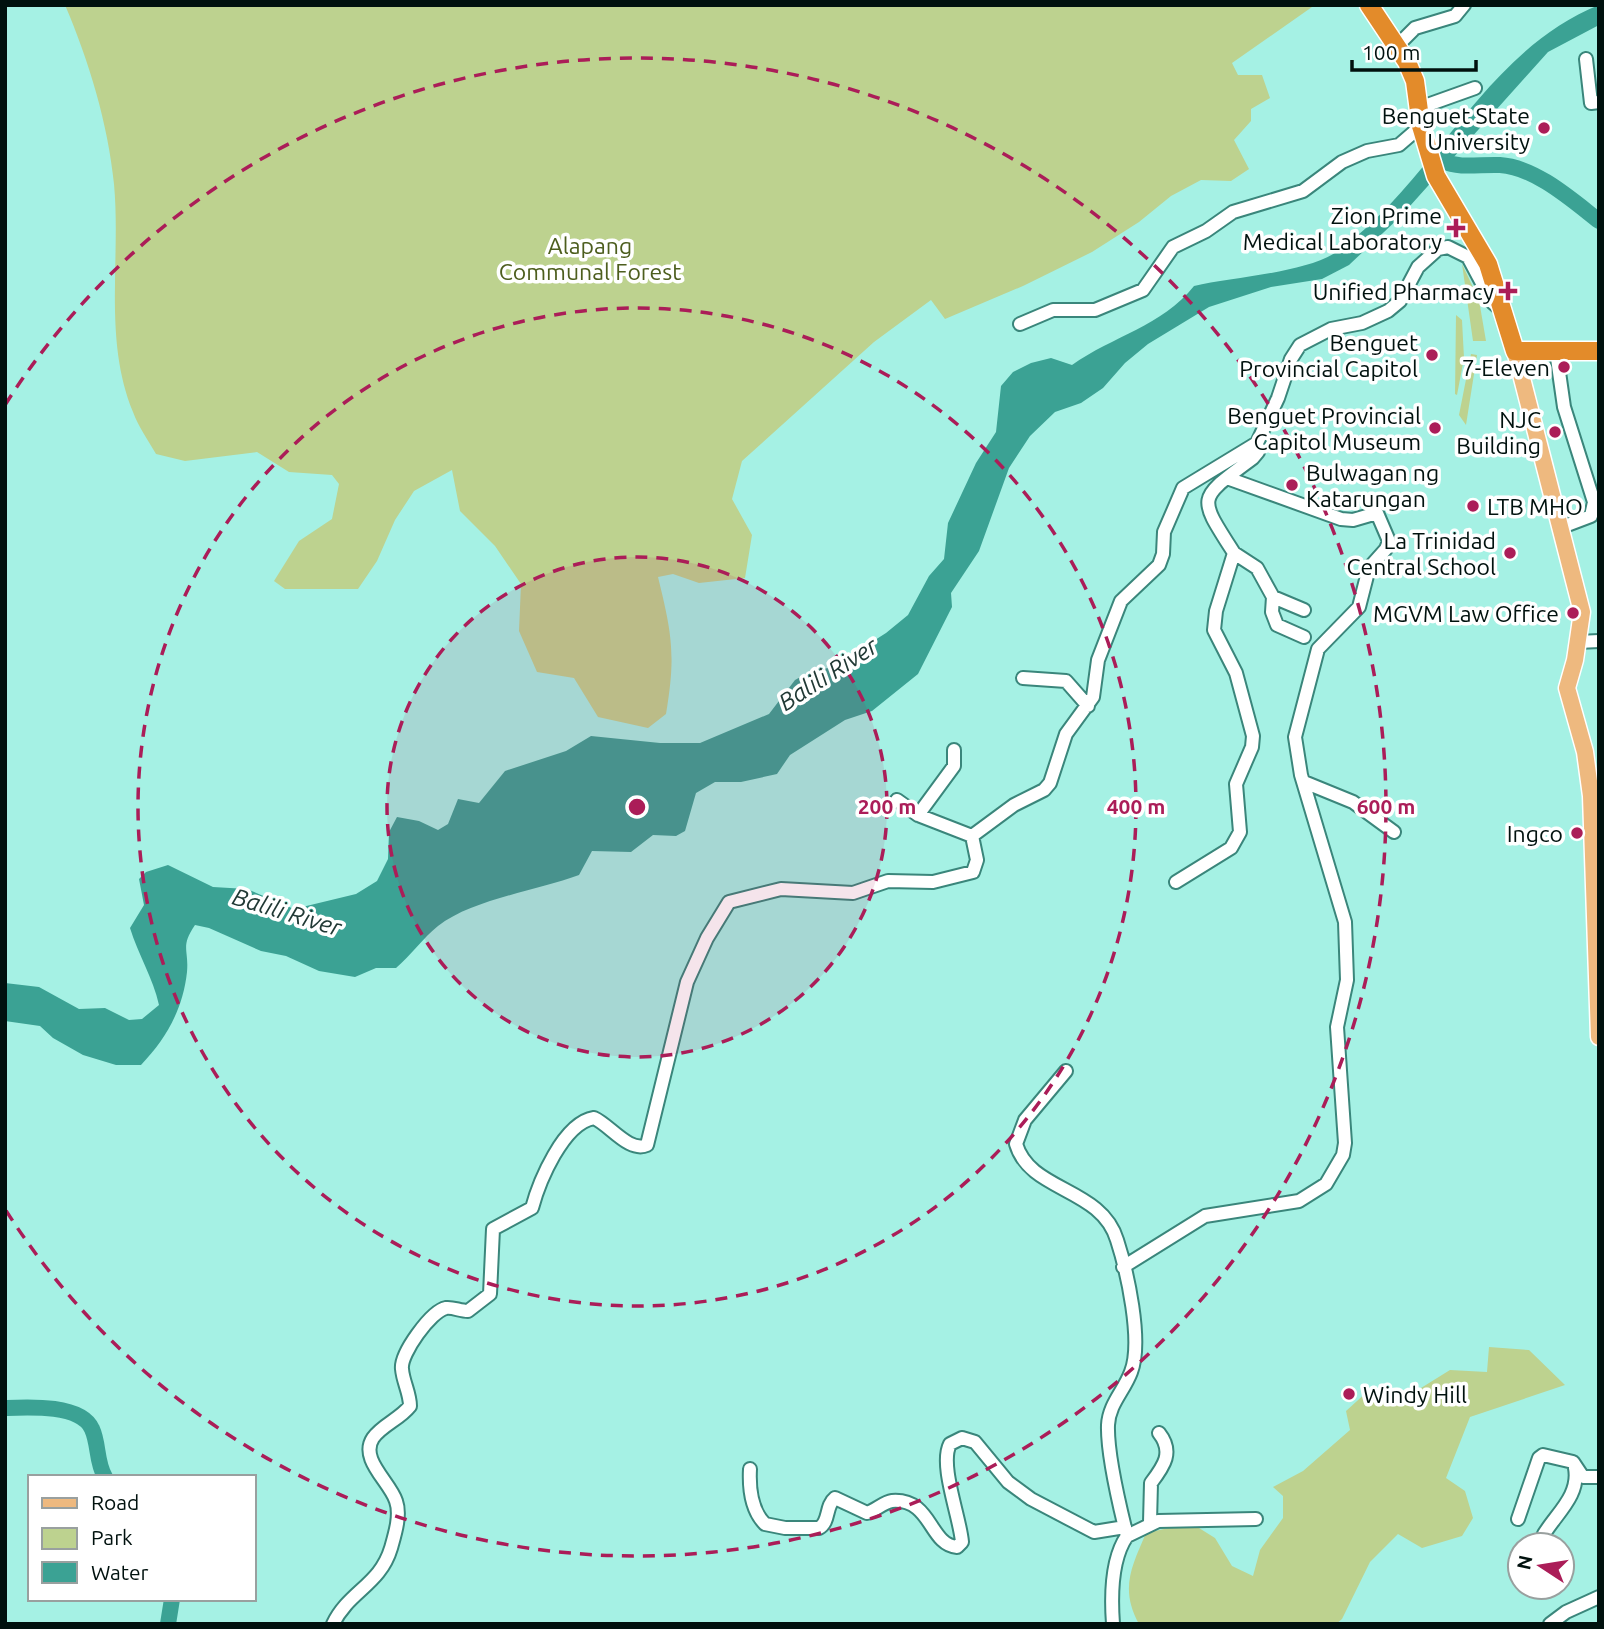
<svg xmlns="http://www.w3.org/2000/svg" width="1604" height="1629" viewBox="0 0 1604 1629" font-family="Ubuntu,sans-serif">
<rect width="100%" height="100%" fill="#a5f1e4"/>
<path fill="#bdd28f" d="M65 5H1311L1312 7 1232 63 1238 75H1262L1270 98 1251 109V121L1234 140 1249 169 1231 181 1201 180 1171 196 1139 222 1092 252 1023 286 945 319 931 300 874 342 742 461 732 499 752 535 745 578 699 583 673 574 658 577C672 634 676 655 666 714L648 728 598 717 574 678 537 672 519 631 521 584 495 546 460 511 452 470 414 491 395 520 377 561 358 589H285L274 581 299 541 332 519 339 484 332 475 289 472 257 452 185 461 156 454C148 440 138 426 133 412 103 339 121 260 114 184 108 124 89 61 65 5Z
M1462 264 1479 300 1486 341H1473Z
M1456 315 1462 320 1464 358 1457 395 1455 394Z
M1471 354 1477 355 1466 425 1459 415Z
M1489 1347 1529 1350 1565 1385 1470 1417 1446 1478 1465 1491 1473 1518 1462 1536 1422 1548 1398 1534 1370 1562 1342 1619 1336 1624H1139C1120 1589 1131 1568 1146 1533L1191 1523 1215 1538 1232 1566 1253 1576 1260 1550 1283 1518V1496L1273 1487 1303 1471 1350 1430 1346 1411 1368 1391 1400 1401 1450 1370 1487 1372Z"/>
<path fill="#3ba294" d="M1599 5V25L1548 52 1401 216 1349 265 1322 279 1271 287 1209 307 1148 344 1125 363 1103 388 1081 403 1055 412 1030 436 1009 468 979 551 951 593 952 607 918 674 872 711 845 720 790 755 777 774 741 782H715L696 793 685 831 676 836 653 835 631 852 592 851 579 875C536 891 473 899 438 926 423 938 411 955 396 968H376L355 977 319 971 286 956 261 951 209 928 195 925C180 947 189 949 187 972 183 1009 166 1039 141 1065H116L83 1055 53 1038 40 1026 5 1021V983L39 987 79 1009 105 1008 129 1020 142 1019 159 1005C153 978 138 954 130 928L144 905 139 879 146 872 168 865 213 887 247 889 294 909 356 894 377 881 388 859 389 832 397 817 419 821 438 830 448 824 458 799 479 803 505 771 566 751 591 736 660 743H700L769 714 795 680 815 669 831 668 886 633 908 615 929 576 944 559 948 523 976 463 996 432 1001 386 1013 372 1031 363 1051 358 1072 365C1113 336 1162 326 1194 286 1233 277 1307 273 1338 251 1436 180 1483 52 1599 5Z"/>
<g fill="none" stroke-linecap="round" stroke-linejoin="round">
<path stroke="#3ba294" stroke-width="16" d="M1442 161C1462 169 1479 164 1500 165 1535 167 1572 200 1599 221
M5 1408C28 1407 81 1404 92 1429 99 1444 96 1462 105 1477
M168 1624 172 1599"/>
<defs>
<path id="minor" d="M1398 45 1415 28 1455 16 1464 5
M1586 59 1591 103 1599 102
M1419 108 1475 88
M1020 324 1053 310H1095L1143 290 1173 247 1206 231 1233 212 1303 191 1342 162 1367 151 1399 145 1421 126
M1556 351 1564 407 1594 502 1591 516 1562 527
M1234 553 1257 568 1273 597 1304 610
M1273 597 1272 612 1277 625 1304 637
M1578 642 1599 641
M1023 678 1066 681 1088 706
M1304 782 1353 802 1394 832
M897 800 918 815 972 836
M918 815 954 766V750
M1176 882 1231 848 1240 832 1236 784 1252 747 1253 736 1236 673 1214 630 1216 611 1234 553C1197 495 1197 500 1253 458L1258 452 1257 443
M1066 1071 1025 1120 1016 1144C1030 1192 1101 1187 1117 1240 1127 1271 1143 1341 1131 1372 1124 1391 1109 1404 1108 1425 1107 1453 1120 1508 1127 1536 1111 1559 1111 1597 1113 1624
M1123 1267 1205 1216 1299 1201 1326 1184 1343 1155 1345 1143 1337 1027 1347 980 1345 922 1301 775 1295 737 1318 649 1359 607 1369 568 1386 549 1389 541 1377 513 1353 520 1341 519 1227 478
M750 1469C749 1488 751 1510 765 1524L785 1528H819C830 1522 825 1506 835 1498L867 1513C876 1510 884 1502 892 1501 932 1498 929 1545 957 1547L962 1542C960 1517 939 1465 950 1444L962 1438 975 1442 1008 1482 1031 1499 1094 1532 1125 1527
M1518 1519 1539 1458 1543 1455 1573 1462 1583 1477H1599
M1150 1522 1151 1483C1164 1466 1174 1452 1159 1433
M1544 1534C1557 1513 1580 1495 1575 1468
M1127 1536 1158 1521 1256 1519
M333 1624C349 1591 380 1585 391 1548 395 1534 401 1515 396 1501 390 1482 359 1459 373 1438 382 1425 400 1419 410 1406 410 1393 403 1382 402 1369 400 1354 431 1311 446 1308 453 1307 460 1311 468 1311L490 1294 493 1229 532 1208C539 1182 563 1123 594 1118 610 1125 629 1153 647 1145L687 982 707 938 729 902 781 889 853 893 888 881 933 882 973 872 977 860 972 836 1014 805 1044 790 1050 783 1066 734 1093 697 1098 660 1121 601 1159 565 1163 554 1164 532 1183 488 1257 443 1278 398 1291 359 1300 345 1331 329 1362 323 1388 311 1400 301 1418 267 1438 249 1448 247 1468 257 1492 302 1500 309
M1550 1624 1566 1612 1599 1597"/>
<path id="major" d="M1515 351 1582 612 1575 660 1567 688 1585 752 1591 796 1599 1037"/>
<path id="highway" d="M1369 5 1407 62 1415 81 1421 126 1436 176 1488 264 1515 351H1599"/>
</defs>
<use href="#minor" stroke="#3a867b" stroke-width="16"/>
<use href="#major" stroke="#fff" stroke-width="19"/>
<use href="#highway" stroke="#fff" stroke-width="21"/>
<use href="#minor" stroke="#fff" stroke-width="12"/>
<use href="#major" stroke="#eeb97f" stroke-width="16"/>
<use href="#highway" stroke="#e38b2a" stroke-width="18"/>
</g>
<circle cx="637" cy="807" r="250" fill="#ab1d58" fill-opacity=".12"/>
<g fill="none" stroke="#ab1d58" stroke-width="3.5" stroke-dasharray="12 9">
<circle cx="637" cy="807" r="250"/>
<circle cx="637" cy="807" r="499"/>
<path d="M5 405A749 749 0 1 1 5 1209"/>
</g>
<g fill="#ab1d58" stroke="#fff" stroke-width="2.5">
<circle cx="1544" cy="128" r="7"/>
<path d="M1452.5 217.5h7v7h7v7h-7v7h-7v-7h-7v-7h7z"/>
<path d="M1504.5 280.5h7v7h7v7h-7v7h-7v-7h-7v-7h7z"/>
<circle cx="1432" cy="355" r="7"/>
<circle cx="1564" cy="367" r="7"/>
<circle cx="1435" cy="428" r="7"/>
<circle cx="1555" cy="432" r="7"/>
<circle cx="1292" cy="485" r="7"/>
<circle cx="1473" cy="506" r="7"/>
<circle cx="1510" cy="553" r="7"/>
<circle cx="1573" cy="613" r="7"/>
<circle cx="1577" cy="833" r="7"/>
<circle cx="1349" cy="1394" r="7"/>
</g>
<g text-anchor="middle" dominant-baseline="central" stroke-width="7" stroke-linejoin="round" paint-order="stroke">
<g font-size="23" fill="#00110e" stroke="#fff" text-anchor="end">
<text x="1530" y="115">Benguet State<tspan x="1530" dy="26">University</tspan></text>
<text x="1442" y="215">Zion Prime<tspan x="1442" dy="26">Medical Laboratory</tspan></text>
<text x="1494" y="291">Unified Pharmacy</text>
<text x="1418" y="342">Benguet<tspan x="1418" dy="26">Provincial Capitol</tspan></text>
<text x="1550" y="367">7-Eleven</text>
<text x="1421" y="415">Benguet Provincial<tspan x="1421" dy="26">Capitol Museum</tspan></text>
<text x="1541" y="419">NJC<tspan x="1541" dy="26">Building</tspan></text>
<text x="1306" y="472" text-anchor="start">Bulwagan ng<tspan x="1306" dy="26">Katarungan</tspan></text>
<text x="1487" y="506" text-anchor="start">LTB MHO</text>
<text x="1496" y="540">La Trinidad<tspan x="1496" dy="26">Central School</tspan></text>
<text x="1559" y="613">MGVM Law Office</text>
<text x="1563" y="833">Ingco</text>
<text x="1363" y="1394" text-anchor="start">Windy Hill</text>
</g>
<g font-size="23" fill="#4d5e1e" stroke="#fff">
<text x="590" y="245">Alapang<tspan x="590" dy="26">Communal Forest</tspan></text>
</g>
<g font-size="24" font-style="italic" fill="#213935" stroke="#fff">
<text transform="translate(828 674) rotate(-33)">Balili River</text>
<text transform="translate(287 912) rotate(17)">Balili River</text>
</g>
</g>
<circle cx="637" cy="807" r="10" fill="#ab1d58" stroke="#fff" stroke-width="3.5"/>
<g font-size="21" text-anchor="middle" font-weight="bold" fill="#ab1d58" stroke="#fff" stroke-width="7" stroke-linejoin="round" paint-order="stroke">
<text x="887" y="814">200 m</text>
<text x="1136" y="814">400 m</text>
<text x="1386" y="814">600 m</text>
</g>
<rect width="1604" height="1629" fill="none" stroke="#00110e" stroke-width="14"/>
<rect x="28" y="1475" width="228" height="126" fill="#ffffff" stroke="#99a09f" stroke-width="2"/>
<rect x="42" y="1498" width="35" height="10" fill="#eeb97f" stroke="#99a09f" stroke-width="2"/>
<text x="91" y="1510" font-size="21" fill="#00110e">Road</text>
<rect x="42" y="1528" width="35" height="21" fill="#bdd28f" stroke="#99a09f" stroke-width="2"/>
<text x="91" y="1545" font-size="21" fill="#00110e">Park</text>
<rect x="42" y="1562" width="35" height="21" fill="#3ba294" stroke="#99a09f" stroke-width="2"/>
<text x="91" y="1580" font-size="21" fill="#00110e">Water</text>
<g transform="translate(1541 1566) rotate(282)"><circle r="33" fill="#ffffff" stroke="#99a09f" stroke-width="2"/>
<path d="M0-5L12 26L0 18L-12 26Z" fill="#ab1d58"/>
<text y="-10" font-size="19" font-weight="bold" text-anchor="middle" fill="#00110e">N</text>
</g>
<path d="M1352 60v10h124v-10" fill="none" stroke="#00110e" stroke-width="3.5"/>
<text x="1362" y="60" font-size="21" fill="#00110e" stroke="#ffffff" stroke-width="5" paint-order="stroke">100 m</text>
</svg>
